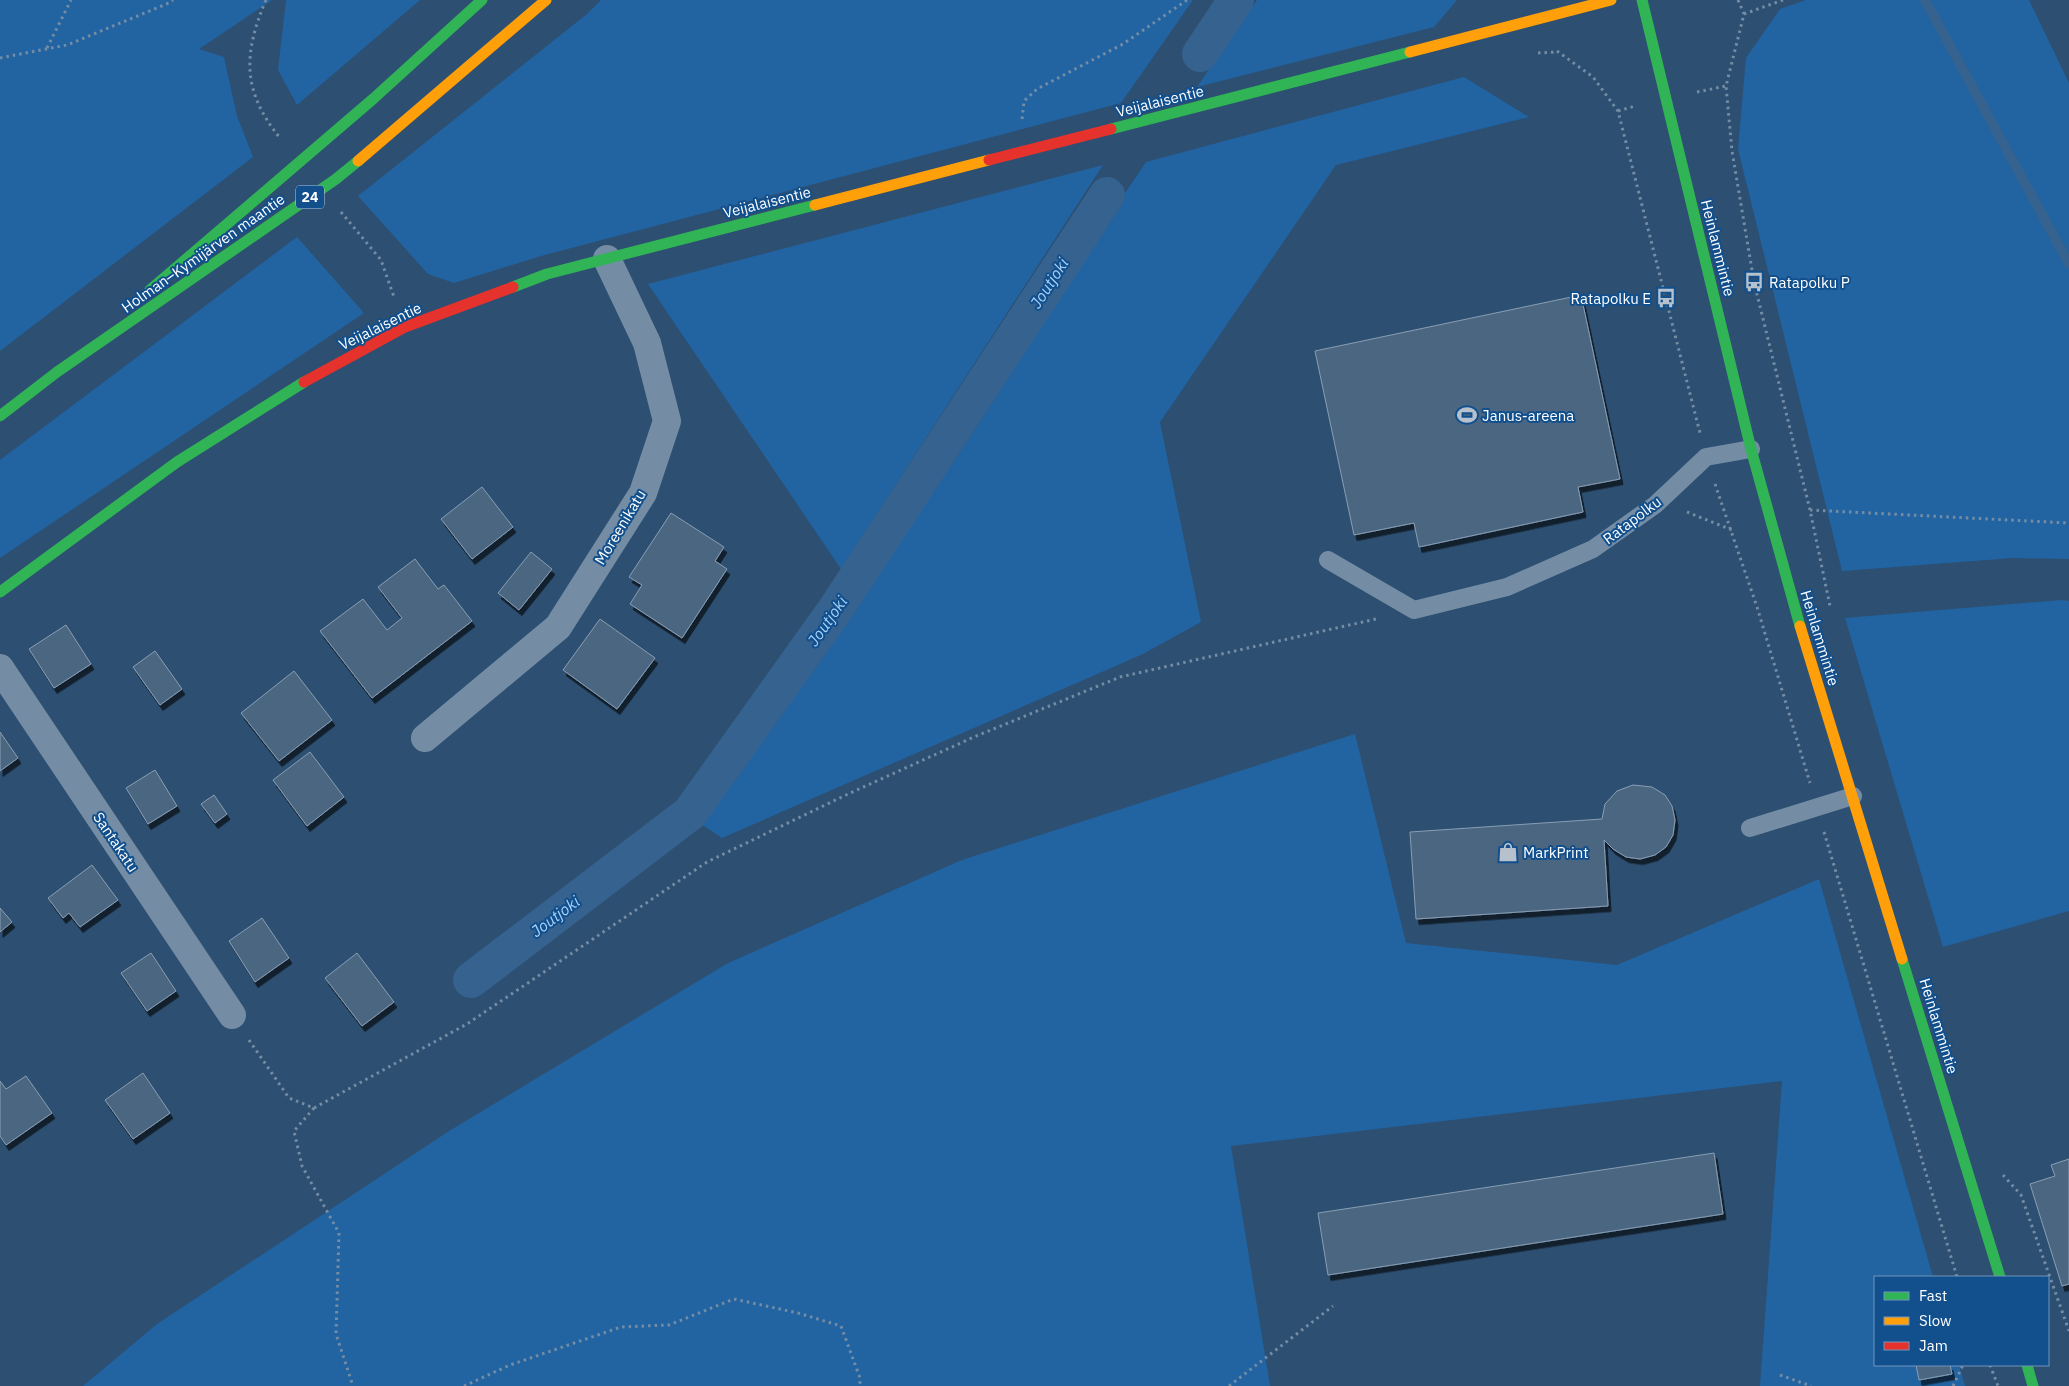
<svg xmlns="http://www.w3.org/2000/svg" width="2069" height="1386" viewBox="0 0 2069 1386" font-family="'IBM Plex Sans',sans-serif">
<defs>
<filter id="shadow"><feDropShadow dx="3" dy="5.5" stdDeviation="0" flood-color="#0009"/></filter>
</defs>
<rect width="100%" height="100%" fill="#2d4f71"/>
<path fill="#2264a2" d="M0 0H272L199 49 224 57 237 116 253 157 0 351Z
M286 0H420L297 105 278 70Z
M601 0H1193L1121 103 541 256 454 283 428 274 358 196 587 14Z
M1257 0H1457L1434 27 1197 87Z
M1806 0H2029L2069 83V559L2013 558 1842 571 1738 149 1746 58 1780 9Z
M1464 77 1529 117 1336 165 1160 422 1201 622 1143 654 722 838 701 824 1146 162Z
M1103 165 841 569 648 284Z
M297 237 364 313 0 558V460Z
M2062 600 2069 601V911L1943 947 1845 618Z
M1355 734 1406 943 1617 965 1819 879 1933 1277H1875V1365H1959L1965 1386H1760L1782 1081 1231 1146 1270 1386H83L157 1324 449 1131 728 963 962 860Z"/>
<g fill="none" stroke-linecap="round" stroke-linejoin="round">
<path stroke="#35628e" stroke-width="10" d="M1925 0 2069 264"/>
<path stroke="#35628e" stroke-width="36" d="M1200 54 1236 0
M471 980 690 813 835 610 1107 195"/>
</g>
<path fill="#4b6681" stroke="#899eb4" filter="url(#shadow)" d="M1581 295 1620 479 1578 487 1583 512 1419 547 1414 523 1354 535 1315 351Z
M482 487 513 527 472 559 441 519Z
M671 513 724 547 715 561 727 569 682 638 630 604 642 585 629 577Z
M531 552 552 569 519 610 498 593Z
M415 559 438 589 444 585 472 621 372 698 320 631 363 599 387 630 402 618 378 587Z
M600 619 655 658 617 709 563 670Z
M66 625 91 664 54 688 29 649Z
M155 651 182 689 160 705 133 667Z
M294 671 332 720 279 761 241 713Z
M0 732 18 758 0 771Z
M310 752 344 797 307 826 273 780Z
M155 770 177 806 148 824 126 788Z
M1633 785 1652 787 1665 795 1672 806 1675 820 1673 835 1666 847 1655 855 1640 859 1626 857 1613 849 1604 840 1608 906 1416 919 1410 832 1602 819 1605 804 1617 791Z
M214 795 227 814 215 823 201 804Z
M92 865 118 900 80 927 69 913 63 918 48 898Z
M0 908 12 922 0 932Z
M262 918 289 958 255 982 229 941Z
M151 953 176 991 147 1011 121 973Z
M357 953 394 1002 362 1026 325 978Z
M143 1073 170 1113 133 1139 105 1100Z
M26 1076 52 1113 6 1145 0 1136V1081L6 1089Z
M1714 1153 1723 1214 1328 1275 1318 1213Z
M2069 1159V1284L2062 1286 2030 1184 2055 1176 2051 1165Z
M1916 1365H1950L1952 1374 1919 1380Z"/>
<g fill="none" stroke-linecap="round" stroke-linejoin="round">
<path stroke="#748da5" stroke-width="3" stroke-dasharray="2.5 4" stroke-linecap="butt" d="M266 0C243 54 242 91 280 138
M1738 0 1744 14
M1783 0 1744 14 1726 86 1732 151 1754 282 1810 510 1830 606
M47 48 71 0
M1557 51 1593 77 1618 111 1700 433
M1538 53 1557 52
M0 58 67 45 169 3 173 0
M1697 92 1726 86
M1618 111 1635 106
M1022 119 1024 101 1037 89 1123 44 1187 0
M341 212 381 260 394 297
M1715 484 1757 607 1810 783
M1810 510 2069 523
M1687 512 1732 530
M1824 832 1957 1277
M249 1040 289 1098 314 1108 467 1024 707 862 848 794 974 737 1120 677 1376 619
M314 1108 294 1131 302 1166 339 1233 336 1334 353 1386
M2003 1175 2021 1195 2069 1331
M1990 1365 1998 1386
M1780 1375 1811 1386
M464 1386 510 1365 621 1327 669 1325 734 1299 798 1313 841 1326 860 1378V1386
M1229 1386 1333 1306
M1953 1386 1963 1365"/>
<path stroke="#748da5" stroke-width="18" d="M1328 560 1414 610 1507 587 1593 549 1655 505 1706 457 1751 449
M1750 828 1853 796"/>
<path stroke="#748da5" stroke-width="28" d="M0 668 232 1015
M425 738 558 627 643 493 667 421 647 343 607 259"/>
<path stroke="#30b455" stroke-width="11" d="M1642 0 1751 449 1800 626
M1111 129 1410 52
M513 287 547 274 815 205
M150 290 373 99 482 0
M0 416 57 372 336 179 358 161
M0 592 177 462 304 382
M1902 959 2000 1277
M2027 1365 2033 1386"/>
<path stroke="#ff9f0a" stroke-width="11" d="M1410 52 1611 0
M358 161 546 0
M815 205 989 160
M1800 626 1902 959"/>
<path stroke="#e5322d" stroke-width="11" d="M989 160 1111 129
M304 382 405 327 513 287"/>
</g>
<defs>
<symbol id="bus-bare" viewBox="-9 -9 18 18"><path d="M-5-6H5V4H4V6H2V4H-2V6H-4V4H-5ZM-3.5-4V0h7V-4ZM-3.5 1.2v1.5H-2V1.2ZM2 1.2v1.5H3.5V1.2Z" fill="#b6c1cd" stroke="#114f8d" stroke-width="2.5" paint-order="stroke"/></symbol>
<symbol id="stadium-bare" viewBox="-9 -9 18 18"><path d="M0-5a6.5 5 0 1 0 0 10a6.5 5 0 1 0 0-10ZM-3.5-1.8h7v3.6h-7Z" fill="#b6c1cd" stroke="#114f8d" stroke-width="2.5" paint-order="stroke"/></symbol>
<symbol id="shop-bare" viewBox="-9 -9 18 18"><path d="M-5-2.5h2.3a2.7 3.5 0 0 1 5.4 0H5L5.5 6h-11ZM-1.5-2.5h3a1.5 2.3 0 0 0-3 0Z" fill="#b6c1cd" stroke="#114f8d" stroke-width="2.5" paint-order="stroke"/></symbol>
</defs>
<g fill-rule="evenodd">
<use href="#bus-bare" x="1740" y="268" width="28" height="28"/>
<use href="#bus-bare" x="1652" y="284" width="28" height="28"/>
<use href="#stadium-bare" x="1453" y="401" width="28" height="28"/>
<use href="#shop-bare" x="1494" y="838" width="28" height="28"/>
</g>
<g text-anchor="middle" dominant-baseline="central" stroke-width="4" stroke-linejoin="round" paint-order="stroke">
<rect fill="#114f8d" stroke="#b8cadd" stroke-width="1" x="296" y="185.5" width="28" height="23" rx="4"/>
<g font-size="14" font-weight="bold" fill="#fff">
<text x="310" y="197">24</text>
</g>
<g font-size="15" fill="#fff" stroke="#114f8d">
<text transform="translate(1160 101) rotate(-14)">Veijalaisentie</text>
<text transform="translate(767 202) rotate(-14)">Veijalaisentie</text>
<text transform="translate(1718 248) rotate(76)">Heinlammintie</text>
<text transform="translate(203 253) rotate(-35)">Holman–Kymijärven maantie</text>
<text transform="translate(380 326) rotate(-26)">Veijalaisentie</text>
<text transform="translate(1632 520) rotate(-37)">Ratapolku</text>
<text transform="translate(620 527) rotate(-59)">Moreenikatu</text>
<text transform="translate(1820 638) rotate(73)">Heinlammintie</text>
<text transform="translate(116 842) rotate(56)">Santakatu</text>
<text transform="translate(1939 1026) rotate(73)">Heinlammintie</text>
</g>
<g font-size="15" fill="#fff" stroke="#114f8d" text-anchor="start">
<text x="1769" y="282">Ratapolku P</text>
<text x="1651" y="298" text-anchor="end">Ratapolku E</text>
<text x="1482" y="415">Janus-areena</text>
<text x="1523" y="852">MarkPrint</text>
</g>
<g font-size="16" font-style="italic" fill="#a6d1f9" stroke="#114f8d">
<text transform="translate(1049 283) rotate(-57)">Joutjoki</text>
<text transform="translate(827 621) rotate(-55)">Joutjoki</text>
<text transform="translate(555 916) rotate(-37)">Joutjoki</text>
</g>
</g>
<rect x="1874" y="1276" width="175" height="90" fill="#114f8d" stroke="#7095bb"/>
<rect x="1884" y="1292" width="25" height="8" fill="#30b455" stroke="#7095bb"/>
<text x="1919" y="1301" font-size="15" fill="#ffffff">Fast</text>
<rect x="1884" y="1317" width="25" height="8" fill="#ff9f0a" stroke="#7095bb"/>
<text x="1919" y="1326" font-size="15" fill="#ffffff">Slow</text>
<rect x="1884" y="1342" width="25" height="8" fill="#e5322d" stroke="#7095bb"/>
<text x="1919" y="1351" font-size="15" fill="#ffffff">Jam</text>
</svg>
